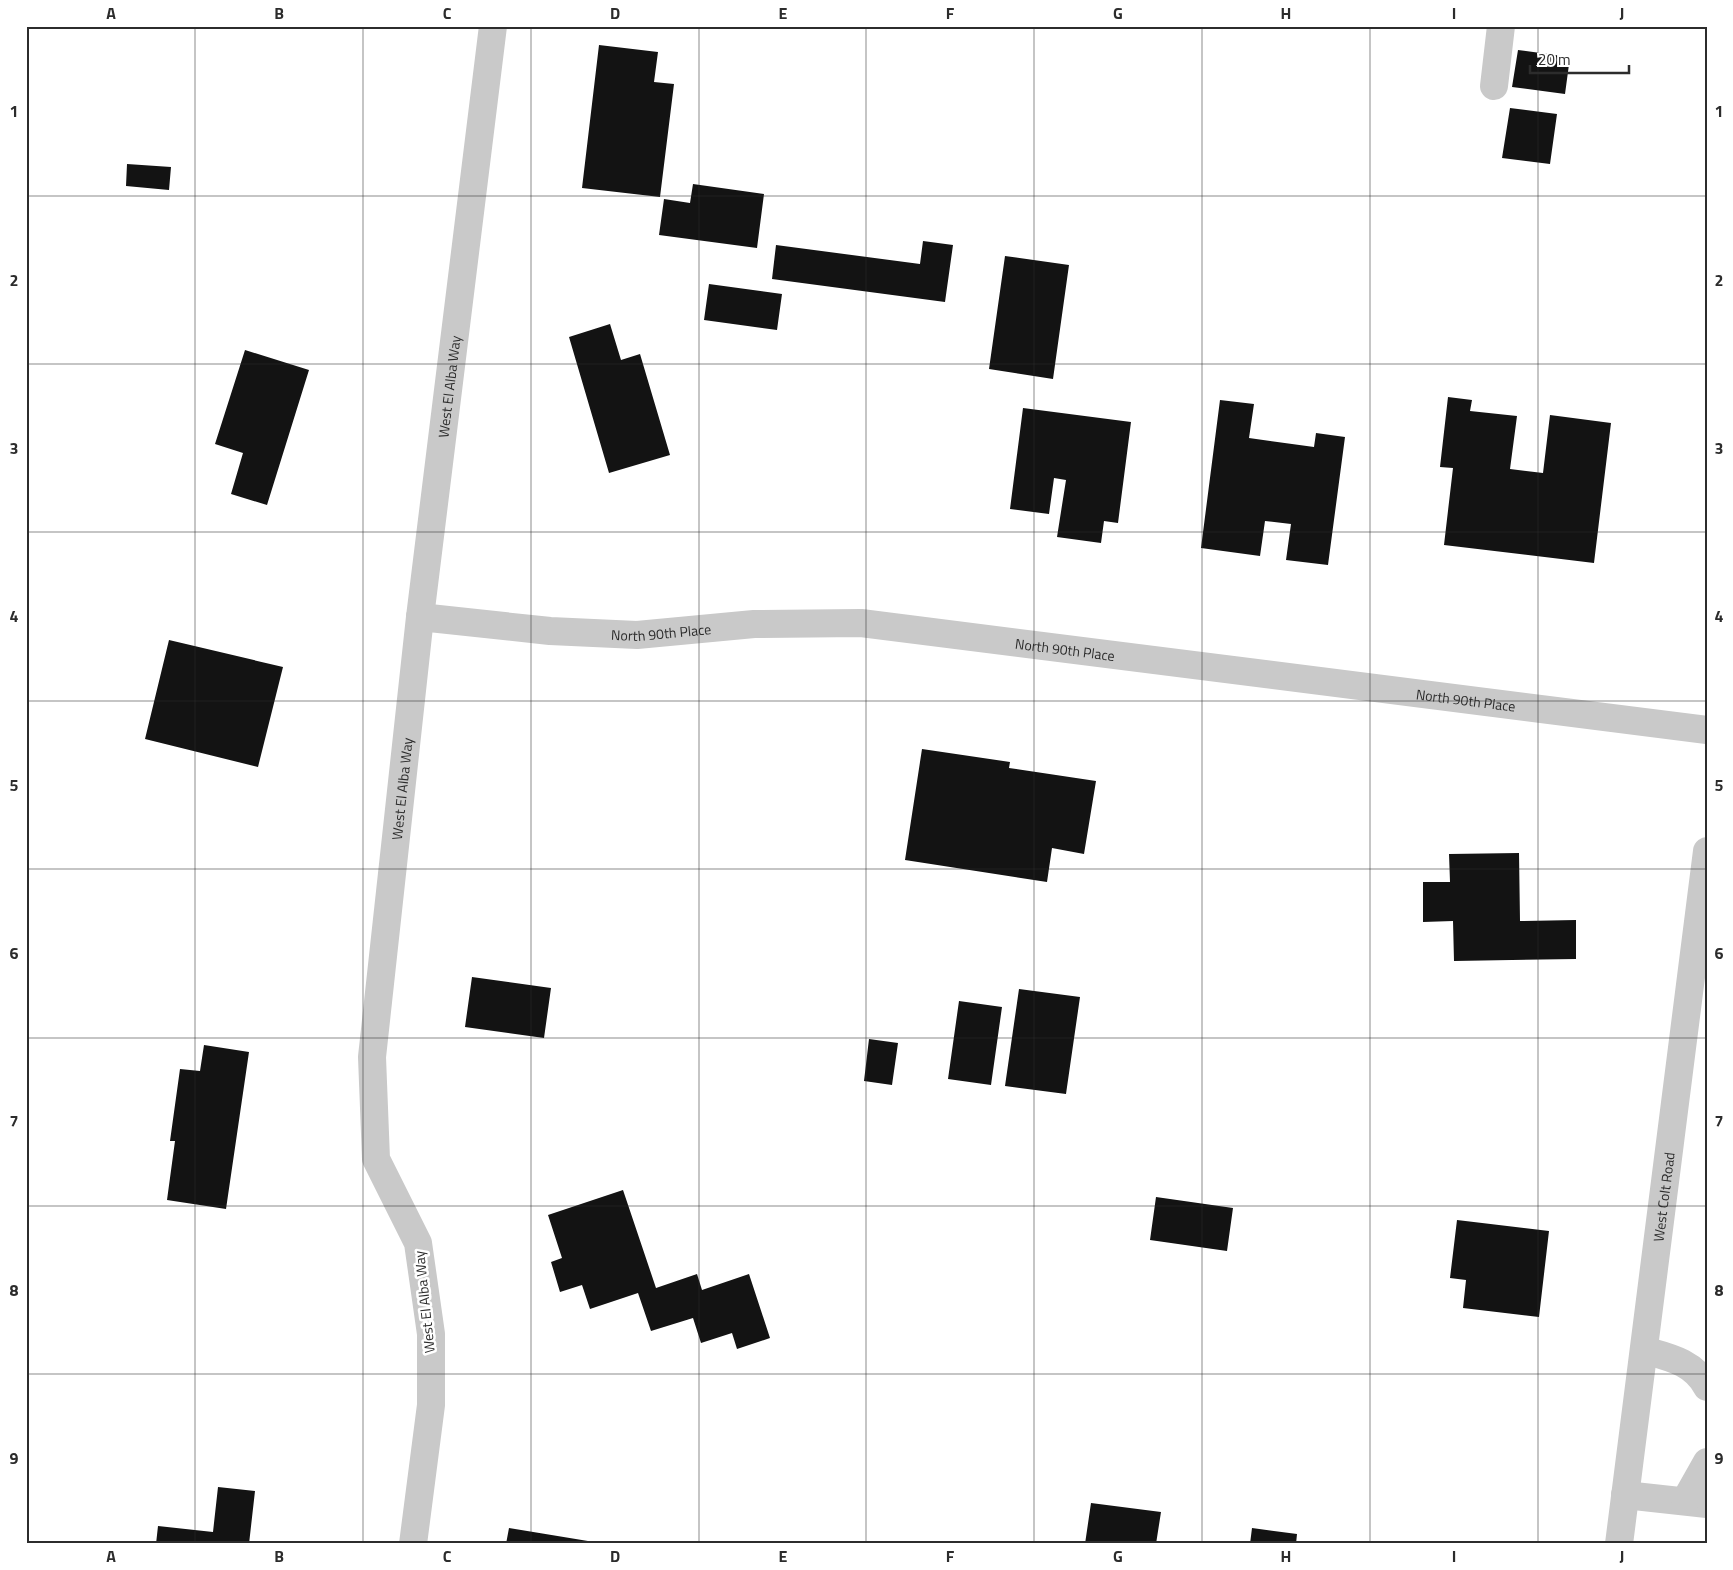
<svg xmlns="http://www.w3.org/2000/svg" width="1733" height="1570" viewBox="0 0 1733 1570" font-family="'Titillium Web',sans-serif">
<rect width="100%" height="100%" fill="#fff"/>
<path fill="#131313" d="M599 45 658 52 654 82 674 84 660 197 582 188Z
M1518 50 1570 57 1565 94 1512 87Z
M1510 108 1557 114 1550 164 1502 158Z
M127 164 171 167 169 190 126 186Z
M693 184 764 194 757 248 659 235 664 199 690 203Z
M923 241 953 245 945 302 772 279 776 245 920 264Z
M1005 256 1069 265 1053 379 989 369Z
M709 284 782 294 777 330 704 320Z
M610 324 621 360 640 354 670 455 609 473 569 337Z
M245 350 309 370 267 505 231 494 243 453 215 444Z
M1448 397 1472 400 1470 411 1517 416 1510 469 1543 473 1550 415 1611 423 1594 563 1444 545 1453 468 1440 467Z
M1220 400 1254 404 1249 438 1314 447 1316 433 1345 437 1328 565 1286 560 1291 524 1265 521 1260 556 1201 548Z
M1023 408 1131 422 1118 523 1104 521 1101 543 1057 537 1066 480 1054 478 1049 514 1010 509Z
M169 640 283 667 258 767 145 739Z
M922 749 1010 762 1009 768 1096 781 1084 854 1052 848 1047 882 905 860Z
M1519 853 1520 921 1576 920V959L1454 961 1453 921 1423 922V882H1450L1449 854Z
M472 977 551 988 544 1038 465 1027Z
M1019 989 1080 997 1066 1094 1005 1086Z
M959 1001 1002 1007 991 1085 948 1079Z
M869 1039 898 1043 892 1085 864 1081Z
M204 1045 249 1052 226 1209 167 1200 175 1141H170L180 1069 200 1071Z
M623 1190 656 1288 697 1274 702 1290 749 1274 770 1338 737 1349 732 1333 701 1343 693 1318 651 1331 638 1293 590 1309 582 1285 560 1292 551 1262 562 1258 548 1215Z
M1156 1197 1233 1208 1227 1251 1150 1240Z
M1457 1220 1549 1231 1539 1317 1463 1308 1466 1280 1450 1278Z
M218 1487 255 1491 249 1544H156L158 1526 213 1532Z
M1091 1503 1161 1512 1156 1544H1085Z
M509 1528 600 1543V1544H506Z
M1252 1528 1297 1534 1296 1544H1250Z"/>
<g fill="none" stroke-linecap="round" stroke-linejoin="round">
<g stroke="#c9c9c9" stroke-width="28">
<path d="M1494 86 1501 26"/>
<path id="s1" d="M420 617 550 631 637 635 754 624 861 623 1707 730"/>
<path d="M1644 1350C1669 1357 1694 1362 1707 1387"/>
<path d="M1625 1495 1707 1504"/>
<path d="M1685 1501 1707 1462"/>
<path id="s2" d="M413 1544 431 1405V1334L418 1243 376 1159 372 1057 420 617 493 26"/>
<path id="s3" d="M1619 1544 1707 851"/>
</g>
</g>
<path fill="none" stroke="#2c2c2c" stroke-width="1" stroke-opacity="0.55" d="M195 26V1544M363 26V1544M531 26V1544M699 26V1544M866 26V1544M1034 26V1544M1202 26V1544M1370 26V1544M1538 26V1544M26 196H1707M26 364H1707M26 532H1707M26 701H1707M26 869H1707M26 1038H1707M26 1206H1707M26 1374H1707"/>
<g text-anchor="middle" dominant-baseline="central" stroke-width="5" stroke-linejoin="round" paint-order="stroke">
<g font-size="14" fill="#2c2c2c" stroke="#fff">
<text stroke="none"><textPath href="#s2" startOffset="1174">West El Alba Way</textPath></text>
<text stroke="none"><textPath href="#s1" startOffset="242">North 90th Place</textPath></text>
<text stroke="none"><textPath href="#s1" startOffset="648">North 90th Place</textPath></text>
<text stroke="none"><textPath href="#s1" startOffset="1052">North 90th Place</textPath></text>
<text stroke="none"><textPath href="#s2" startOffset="769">West El Alba Way</textPath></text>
<text stroke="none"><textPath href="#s3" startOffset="350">West Colt Road</textPath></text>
<text transform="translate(424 1302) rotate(-96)">West El Alba Way</text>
</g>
</g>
<rect width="1733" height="1570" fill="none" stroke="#ffffff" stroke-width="55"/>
<path d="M1530 65v8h99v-8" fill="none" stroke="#2c2c2c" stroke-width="2.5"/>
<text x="1538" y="65" font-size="15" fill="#2c2c2c" stroke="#ffffff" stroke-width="4" paint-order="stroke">20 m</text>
<rect x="28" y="28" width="1678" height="1514" fill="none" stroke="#2c2c2c" stroke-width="2"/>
<g font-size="16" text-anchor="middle" font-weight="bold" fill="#2c2c2c">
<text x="111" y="19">A</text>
<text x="279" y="19">B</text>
<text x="447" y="19">C</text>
<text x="615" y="19">D</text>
<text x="783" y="19">E</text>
<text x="950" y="19">F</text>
<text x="1118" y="19">G</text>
<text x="1286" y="19">H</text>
<text x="1454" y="19">I</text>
<text x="1622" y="19">J</text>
<text x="14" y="117">1</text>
<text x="1719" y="117">1</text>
<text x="14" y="286">2</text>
<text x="1719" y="286">2</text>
<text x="14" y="454">3</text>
<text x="1719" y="454">3</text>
<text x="14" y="622">4</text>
<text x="1719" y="622">4</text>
<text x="14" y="791">5</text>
<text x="1719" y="791">5</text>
<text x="14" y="959">6</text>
<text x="1719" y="959">6</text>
<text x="14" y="1127">7</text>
<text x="1719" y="1127">7</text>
<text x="14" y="1296">8</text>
<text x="1719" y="1296">8</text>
<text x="14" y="1464">9</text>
<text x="1719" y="1464">9</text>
<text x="111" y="1562">A</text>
<text x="279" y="1562">B</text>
<text x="447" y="1562">C</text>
<text x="615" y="1562">D</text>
<text x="783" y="1562">E</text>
<text x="950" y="1562">F</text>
<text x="1118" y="1562">G</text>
<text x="1286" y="1562">H</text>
<text x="1454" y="1562">I</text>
<text x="1622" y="1562">J</text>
</g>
</svg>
